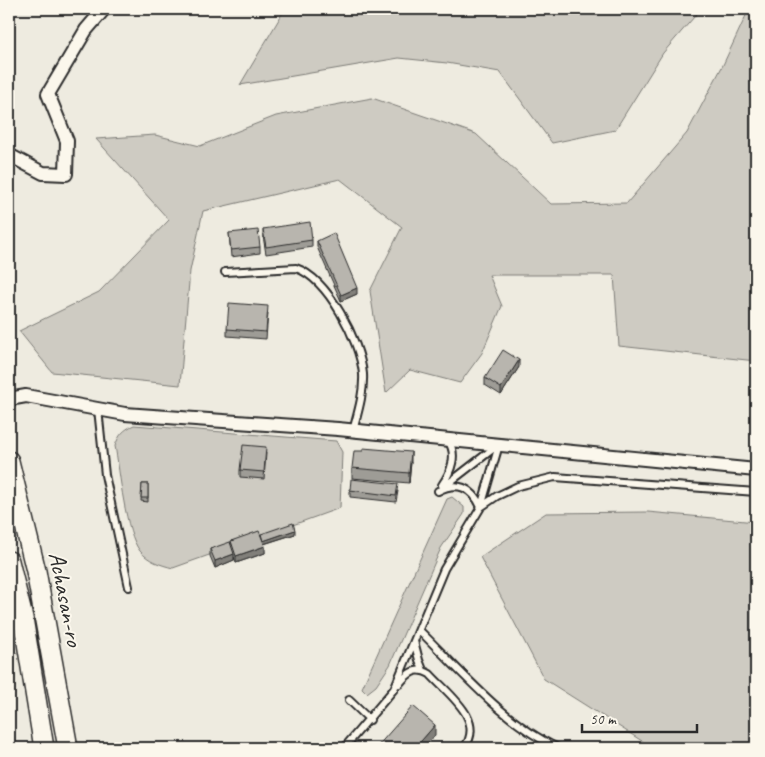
<svg xmlns="http://www.w3.org/2000/svg" width="765" height="757" viewBox="0 0 765 757" font-family="Caveat,sans-serif">
<rect width="100%" height="100%" fill="#eeebe0"/>
<filter id="ink" filterUnits="userSpaceOnUse"><feTurbulence type="fractalNoise" baseFrequency=".02" numOctaves="2"/><feDisplacementMap in="SourceGraphic" scale="10" xChannelSelector="R" yChannelSelector="G"/><feConvolveMatrix kernelMatrix="1 2 1 2 8 2 1 2 1" color-interpolation-filters="sRGB"/></filter>
<g filter="url(#ink)">
<path fill="#cecbc2" stroke="#7c7b76" d="M285 9H701L663 53 615 130 552 143 500 72 447 63 399 58 240 85Z
M749 9H756V361L619 346 614 275H489L502 306 482 353 460 383 410 370 386 393 370 291 402 227 340 179 203 211 190 271 180 385 52 372 19 331 99 292 169 220 96 139 155 135 200 146 276 116 372 98 476 134 551 204 627 203 687 133 723 65Z
M134 425 336 441 342 452 340 508 173 568C161 565 148 561 140 551 125 532 120 472 115 446 119 435 123 430 134 425Z
M452 497 464 507V514L441 548 390 665 376 686 367 693 362 688 447 499Z
M648 512 756 522V748H653L544 679 480 557 546 513Z"/>
<g fill="none" stroke-linecap="round" stroke-linejoin="round">
<defs>
<path id="service" d="M225 272 296 268C328 279 360 341 363 374 364 393 358 412 353 431
M98 409 105 475 129 587
M442 485C451 472 458 454 448 441
M445 486 498 445
M438 491C457 481 472 487 481 507L497 496 518 486 555 477 756 492
M419 630C461 671 505 724 558 748
M414 641 419 660 423 670
M399 684C408 673 416 666 430 674 448 694 486 720 464 748
M349 700 370 720
M344 748 394 689 444 569 481 507 499 445"/>
<path id="minor" d="M9 155 43 173 66 174 67 141 48 94 86 30 104 9
M9 399 26 396 125 414 338 429 756 470"/>
<path id="primary" d="M9 461 36 571 68 748
M9 561 23 618 44 748"/>
</defs>
<use href="#service" stroke="#2b2b2b" stroke-width="10"/>
<use href="#minor" stroke="#2b2b2b" stroke-width="16"/>
<use href="#primary" stroke="#2b2b2b" stroke-width="22"/>
<use href="#service" stroke="#fbf7ec" stroke-width="6"/>
<use href="#minor" stroke="#fbf7ec" stroke-width="12"/>
<use href="#primary" stroke="#fbf7ec" stroke-width="19"/>
</g>
<path fill="#9e9c96" stroke="#2b2b2b" d="M263 229 312 240V247L266 254 263 236Z
M229 233 260 247V253L231 257Z
M317 241 357 294 341 301 317 247Z
M268 313 266 339 227 336V329Z
M519 367 501 395 485 385V378Z
M266 453 264 479 240 477V470Z
M411 462 409 483 352 478V468Z
M142 484H148V502L141 501Z
M350 490 398 491 396 502 350 497Z
M295 534 264 544 265 553 236 563 234 557V560L215 568 210 556V549L231 545V541L261 535Z"/>
<path fill="#817f7a" stroke="#2b2b2b" d="M357 288V294L341 301V295Z
M519 360V367L501 395V388Z
M411 452V462L409 483V473Z
M295 530V534L263 544V541Z
M265 546V553L236 563V556Z
M234 554V560L215 568V561Z
M435 725V735L424 748H415Z"/>
<path fill="#b8b5ae" stroke="#2b2b2b" d="M310 222 312 240 266 247 263 229Z
M258 230 260 247 231 250 229 233Z
M334 233 357 288 341 295 317 241Z
M229 303 268 306 266 332 227 329Z
M503 350 519 360 501 388 485 378Z
M243 445 266 447 264 472 240 470Z
M363 448 411 452 409 473 352 468 354 451H363Z
M351 479 398 484 396 496 350 490Z
M142 484H148V498H141Z
M293 523 295 530 263 541 261 534Z
M259 531 265 546 236 556 231 541Z
M230 542 234 554 215 561 210 549Z
M413 706 435 725 415 748H376Z"/>
</g>
<g text-anchor="middle" dominant-baseline="central" stroke-width="4" stroke-linejoin="round" paint-order="stroke">
<g font-size="24" fill="#2b2b2b" stroke="#fbf7ec">
<text transform="translate(66 599) rotate(79)">Achasan-ro</text>
</g>
</g>
<rect width="765" height="757" fill="none" stroke="#fbf7ec" stroke-width="30"/>
<rect x="15" y="15" width="735" height="727" fill="none" stroke="#2b2b2b" stroke-width="2" filter="url(#ink)"/>
<path d="M582 724v8h115v-8" fill="none" stroke="#2b2b2b" stroke-width="2.5"/>
<text x="590" y="724" font-size="15" fill="#2b2b2b" stroke="#fbf7ec" stroke-width="4" paint-order="stroke">50 m</text>
</svg>
